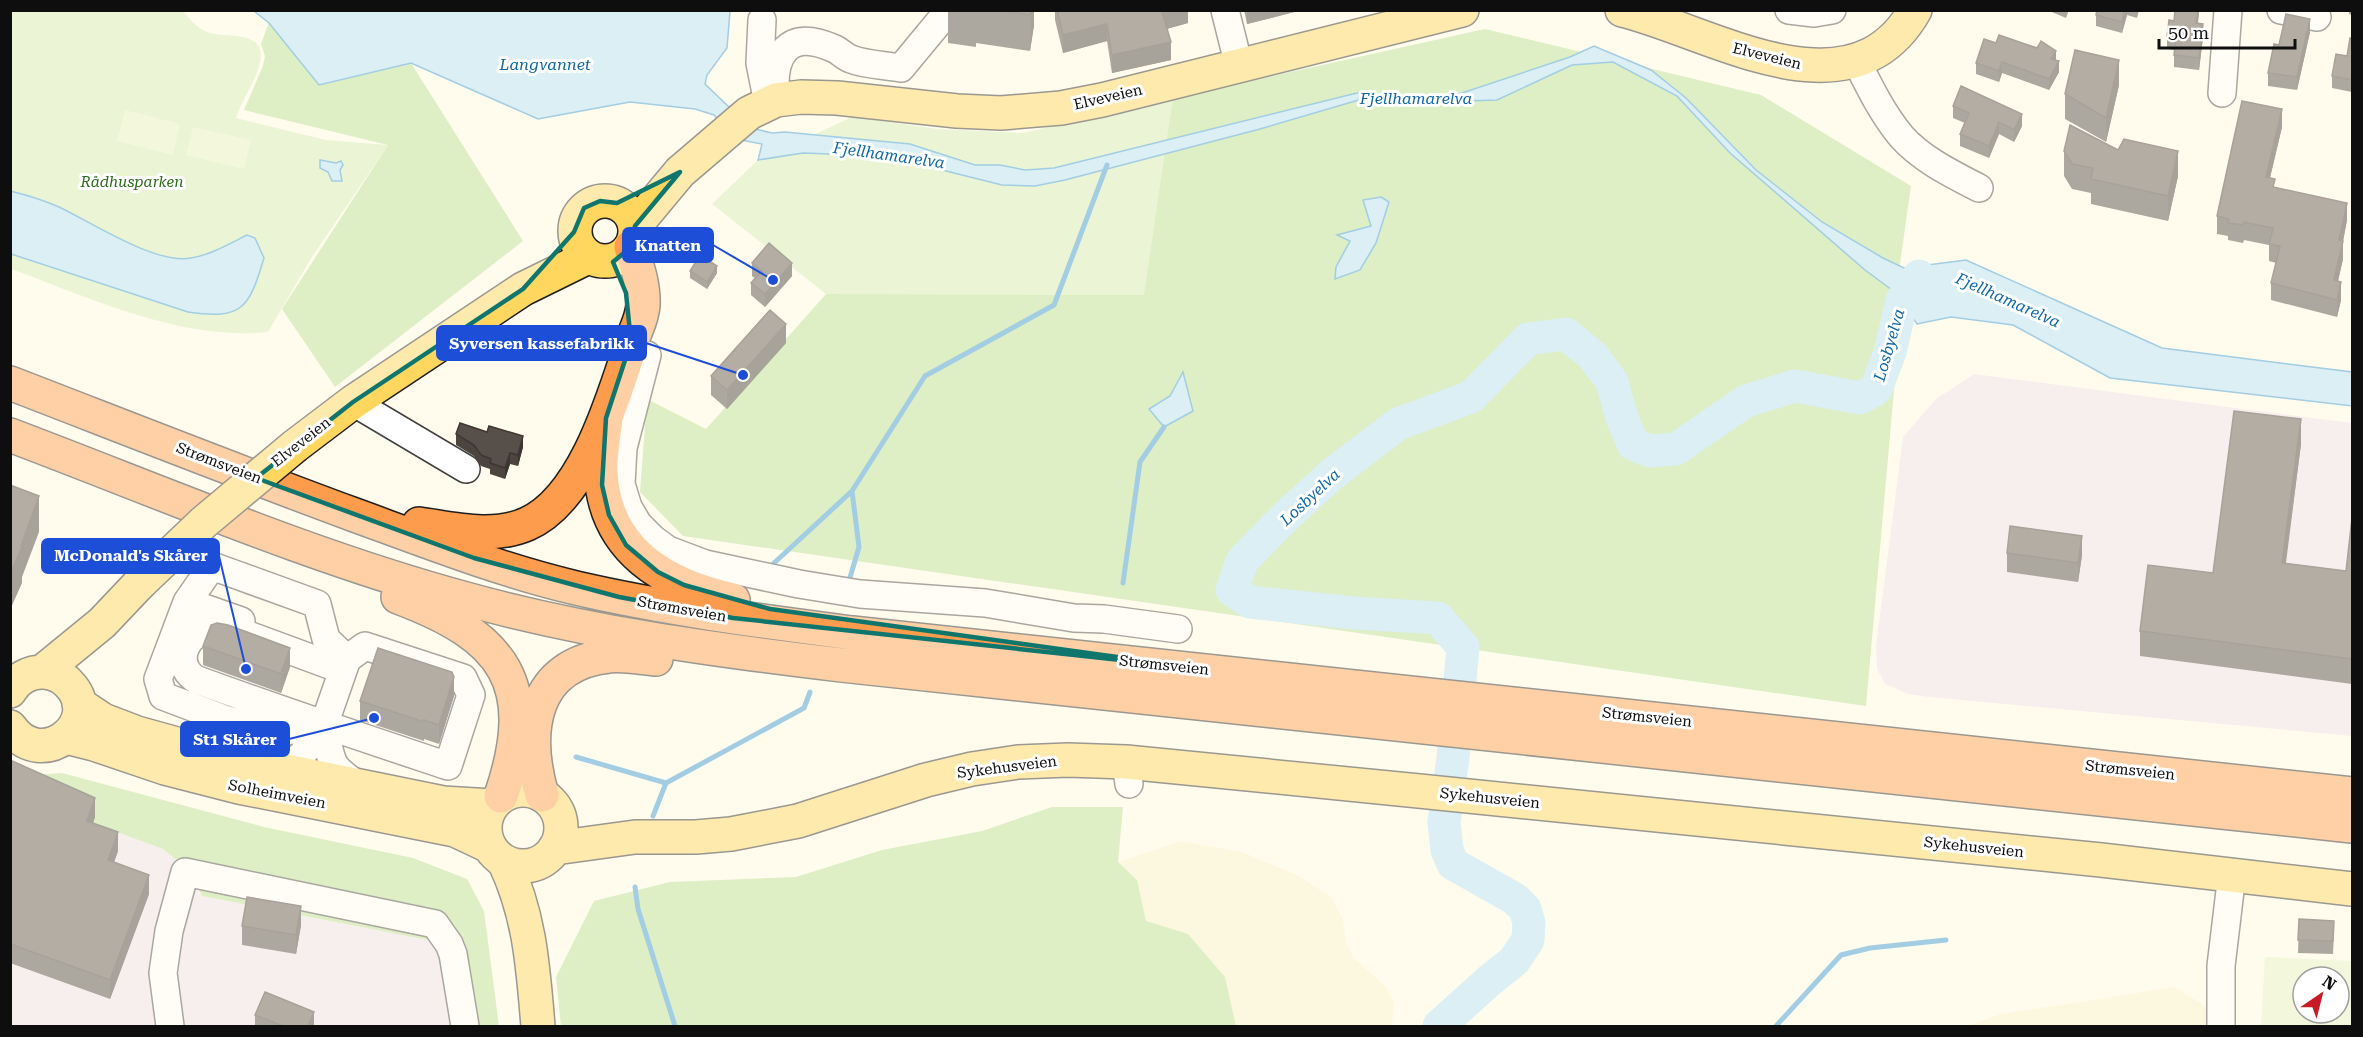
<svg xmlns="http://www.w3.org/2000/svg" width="2363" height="1037" viewBox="0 0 2363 1037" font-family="'Roboto Serif',serif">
<rect width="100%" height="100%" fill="#fffcee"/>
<path fill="#ece1ed" d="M1974 374 2352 423V736L1929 697 1908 694 1885 684 1877 669 1876 646 1903 437 1936 399Z
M10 771 35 802 163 849 192 873 202 896 433 941 461 1026H11Z"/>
<path fill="#f7f3cc" d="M1181 841 1242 852 1299 876 1331 897 1343 919 1346 943 1353 957 1387 988 1394 1003 1392 1026H1236L1225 977 1188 934 1146 922 1137 880 1118 862Z
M2174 987 2213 1011V1026H1967L2001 1014Z"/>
<path fill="#d2ecb5" d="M10 11H183C189 18 197 28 207 32 223 39 267 28 260 62 256 81 242 99 236 118L326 140 388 145 310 260 268 332C180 341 91 298 11 269Z
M1173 98 1147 295 826 294 712 204 757 161 852 117 938 129 1023 133Z"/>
<path fill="#b6de93" d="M269 22 319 85 411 63 523 241 335 387 282 309 388 145 244 110 263 66 265 56 261 44Z
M1485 29 1761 95 1911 186 1896 292 1902 300 1866 706 683 536 640 492 647 399 706 429 826 294 1144 295 1173 98Z
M62 773 264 827 413 858 467 879 484 911 499 1026H461L433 941 202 896 192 873 163 849 35 802 19 776Z
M1052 807H1123L1118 862 1137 880 1146 921 1188 934 1225 977 1236 1026H561L556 977 594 901 670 882 796 877 882 850 982 831Z"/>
<path fill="#e4f3c8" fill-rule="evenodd" d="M125 110 180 124 173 155 117 141Z
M193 127 251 140 244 169 186 155Z
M2265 957 2352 961V1026H2261ZM2303 977H2339V1013H2303Z"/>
<path fill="#afdffa" stroke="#3196d6" stroke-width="1.5" d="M254 11H730L727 48 707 75 705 84 751 128 772 133 785 132 910 144 975 165H1000L1025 170 1054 168 1361 92 1399 96 1447 98 1570 57 1594 46 1651 70 1686 98 1756 170 1822 222 1883 258 1904 268 1966 260 2162 348 2352 372V406L2110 378 2013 325 1951 317 1917 324 1896 293 1865 270 1730 153 1677 96 1613 62 1572 65 1497 100 1404 103 1362 99 1260 129 1065 180 1035 186 1002 185 914 163 856 155 803 153 758 160 762 144 736 139 714 115 695 109 630 102 538 119 411 63 319 85 269 23Z
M320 160 336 163 341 161 343 165 340 170 342 181H332L328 172 320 168Z
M10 191C27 195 43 200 59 207 91 222 156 265 191 258 210 255 229 244 247 235L255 238 264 258C249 308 243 320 188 312L11 254Z
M1381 197 1389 202 1376 243 1360 270 1335 279 1336 267 1350 241 1337 235 1371 226 1363 200Z
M1183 372 1193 411 1164 427 1149 409 1170 396Z"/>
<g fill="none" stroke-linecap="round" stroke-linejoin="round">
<path stroke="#3196d6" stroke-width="5" d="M773 564 852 491 925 376 1054 305 1107 165
M849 581 859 547 852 491
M1123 583 1140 462 1164 427
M576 757 666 783 804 708 810 692
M653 816 666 783
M635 887 638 909 675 1026
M1776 1026 1841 955 1870 948 1946 940"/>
<path stroke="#afdffa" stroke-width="33" d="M1439 1026 1490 980 1514 961 1528 940 1529 923 1525 909 1515 899 1453 864 1447 850 1444 822 1453 758 1463 647 1438 618 1354 613 1250 602 1232 590 1242 561 1283 519 1331 475 1398 424 1471 397 1528 339 1566 334 1593 356 1612 382 1622 418 1633 444 1650 451 1676 449 1746 401 1795 386 1860 398 1876 389 1890 352 1902 300 1919 276"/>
<defs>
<path id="minor" d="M1225 10 1239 66
M1789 10 1814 13 1832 10
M2281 10 2317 17
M762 20 760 63 766 93
M1856 60C1869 86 1882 113 1901 136 1921 159 1952 174 1979 188
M2222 93 2228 10
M776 100C771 55 787 27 835 49 841 52 845 57 851 59 865 65 886 65 901 68L949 10
M647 355 623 448 621 484 628 507 638 524 653 539 668 550 705 564 799 584 860 594 985 603 1074 618 1104 619 1178 629
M353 402 466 469
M187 602 212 566 317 604 326 639 347 659
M241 621 187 602 158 679 163 696 224 719 276 733 320 725
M324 725C333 763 326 764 361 787
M1126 762 1129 784
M274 770 289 765 302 755 324 725 347 659 365 646 463 678 471 695 448 766C364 738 279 710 195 679 171 662 187 631 213 627 219 626 226 628 232 629L343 670
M170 1026 163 973 169 931 185 872 435 924 449 944 453 954 465 1026
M2221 1026V966L2232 874"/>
<path id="major" d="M1622 10C1710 31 1851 123 1915 10
M575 231a30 30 0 1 1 60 0a30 30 0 1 1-60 0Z
M635 226 680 172 749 113 776 100 801 97 837 98 957 111 1001 113 1061 108 1102 100 1462 10
M295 446 353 402 523 289 588 257
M42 672 102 623 139 584
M10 691C17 678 31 671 45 672 54 673 63 677 69 684 105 721 42 774 10 727
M79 704 103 720 137 733 242 762 443 803 492 806
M66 737 94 744 165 768 239 787 455 830 489 846
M485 828a38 38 0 1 1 76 0a38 38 0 1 1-76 0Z
M555 848 635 837H696L731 834 798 821 926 780 972 769 1018 762 1068 760 1126 762 1419 791 2101 860 2352 889
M504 861C530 915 533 967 538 1026"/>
<path id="highway" d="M10 383C124 427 238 472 352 514 426 541 500 570 576 588 667 609 760 621 852 633L2352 794
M606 418C604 436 600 455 601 473 605 551 665 585 733 600
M10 435C161 492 311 557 466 599 589 633 715 650 841 665L2352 826
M419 524C454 529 493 539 527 524 584 499 613 399 631 344 635 330 642 320 643 305 644 285 637 266 631 247
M398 597C505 637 539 683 501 796
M542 795C524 733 531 664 609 656 624 654 641 658 656 659"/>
</defs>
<use href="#minor" stroke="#414141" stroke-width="30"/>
<use href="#major" stroke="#1f1f1f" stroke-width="36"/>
<use href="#highway" stroke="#1f1f1f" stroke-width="36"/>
<use href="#minor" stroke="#fff" stroke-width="27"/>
<use href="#major" stroke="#ffd65e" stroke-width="33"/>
<use href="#highway" stroke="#fe9c4e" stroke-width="33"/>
<defs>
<path id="major-bridge" d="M139 584 204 522 295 446"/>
</defs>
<use href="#major-bridge" stroke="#1f1f1f" stroke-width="36" stroke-linecap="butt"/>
<use href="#major-bridge" stroke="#ffd65e" stroke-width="33"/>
</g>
<path fill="#4b443f" d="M948 10H1034V25L1030 51 976 43V47L948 43Z
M1055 10H1188V23L1167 29 1171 60 1112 73 1107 41 1063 53 1055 20Z
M1244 10H1302L1247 24Z
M2047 10H2069L2066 18Z
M2097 10H2139L2137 18 2127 15 2122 33 2096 26V15Z
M2199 10 2198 24 2203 37 2199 70 2174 67V50L2167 49V37L2174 21Z
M2349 10H2352V15L2349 14Z
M2310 32 2297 90 2268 86V73L2279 45Z
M2352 39V92L2332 88V76L2347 56Z
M1996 43 2056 61 2059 72 2049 90 2002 73 1999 82 1976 74V63Z
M2119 85 2106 142 2065 119V94Z
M1953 106 2022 126 2014 142 1999 134 1989 158 1960 146V134L1965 123 1953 118Z
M2282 127 2270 178 2275 188 2347 220 2343 241V259L2338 281 2341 300 2337 317 2271 300V283L2276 263 2269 261V245L2244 240 2243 243 2228 240V236L2217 234V216Z
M2118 150 2178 176 2168 221 2091 204V193L2072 189 2064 176V151Z
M752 263 792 276 765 307 751 295V283L755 278 752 276Z
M690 271 717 273 707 289 690 278Z
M786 343 727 409 711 395V376Z
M456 434 523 447 518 466 510 464 505 479 490 474V469L481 466 474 456 456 445Z
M2301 444 2286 563 2346 571 2352 518V684L2140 656V631L2213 573Z
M2007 553 2082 555 2078 582 2007 572Z
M203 646 290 667 281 693 203 665Z
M454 696 439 744 424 739V741L360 720V701Z
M10 760 95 817 93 823 118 851 114 862 149 894 110 999 10 963Z
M2299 919 2334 934 2333 954 2298 953Z
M301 925 296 954 242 945V926Z
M255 1015 314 1026H255Z"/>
<path fill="#3d3733" d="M1031 10H1034V25L1030 51Z
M1168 10H1188V23L1162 30V12Z
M1247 10H1302L1247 24Z
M2125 10H2127V15L2122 33V22Z
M2198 10H2199V13L2196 36V23Z
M2310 19V32L2297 90V77Z
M1107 24V41L1063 53V35Z
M2203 24V37L2199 70V58Z
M1171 42V60L1112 73V55Z
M2056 51V62L2051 59Z
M2119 60V85L2106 142V118Z
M2059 61V72L2049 90V79Z
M2002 62V73L1999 82V71Z
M2282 109V127L2266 194V177Z
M2022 114V126L2014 142V130Z
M1999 122V134L1989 158V146Z
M2178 151V176L2168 221V196Z
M2347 203V220L2343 241V259L2334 298V280L2339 240Z
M792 263V276L765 307V294Z
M717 266V273L707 289V282Z
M2341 282V300L2337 317V300Z
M786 324V343L727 409V390Z
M2301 419V444L2282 588V563Z
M523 436V447L518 466V455Z
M510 453V464L505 479V468Z
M39 496V532L22 577V583L10 610V574Z
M2082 536V555L2078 582V563Z
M290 648V667L281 693V674Z
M454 677V696L439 744V725Z
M95 798V817L87 840V821Z
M118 832V851L108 879V860Z
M149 875V894L110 999V980Z
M301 906V925L296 954V935Z
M314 1012V1026H308Z"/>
<path fill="#574f49" stroke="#3d3733" stroke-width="1.5" d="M1000 10H1031L1030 15Z
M1057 10H1168L1162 12 1171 42 1112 55 1107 24 1063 35Z
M2097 10H2125L2122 22 2096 15Z
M2175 10H2198L2196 23 2203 24 2199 58 2174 55 2176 38 2167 37 2169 20 2174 21Z
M2286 14 2310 19 2297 77 2268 73 2274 44 2279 45Z
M1999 35 2037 48 2041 41 2056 51 2051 59 2059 61 2049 79 2002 62 1999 71 1976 63 1984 39 1996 43Z
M2350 38 2352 39V80L2332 76 2336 54 2347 56Z
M2075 50 2119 60 2106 118 2065 94Z
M1961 86 2022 114 2014 130 1999 122 1989 146 1960 134 1969 113 1953 106Z
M2242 101 2282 109 2266 177 2275 179 2273 187 2347 203 2339 240 2343 241 2334 280 2341 282 2337 300 2271 283 2280 246 2269 244 2273 228 2244 222 2243 225 2228 223 2229 219 2217 216Z
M2070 125 2118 150 2124 139 2178 151 2168 196 2091 179 2093 168 2072 164 2064 151Z
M769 243 792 263 765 294 751 283 762 271 752 263Z
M700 255 717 266 707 282 690 271Z
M770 310 786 324 727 390 711 376Z
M2234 411 2301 419 2282 563 2346 571 2352 518V659L2140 631 2148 565 2213 573Z
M460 423 487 432 489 426 523 436 518 455 510 453 505 468 490 463 491 459 481 455 474 445 456 434Z
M10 485 39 496 21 546 22 547 10 574Z
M2010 526 2082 536 2078 563 2007 553Z
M217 623 228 625 290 648 281 674 203 646 211 625Z
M378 648 452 672 454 677 439 725 424 720V722L360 701Z
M10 760 95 798 87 821 118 832 108 860 149 875 110 980 10 944Z
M247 897 301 906 296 935 242 926Z
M2299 919 2334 921 2333 941 2298 940Z
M265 992 314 1012 308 1026H283L255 1015Z"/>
<path d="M0 0H2363V1037H0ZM680 172 635 226 631 247 613 262 626 293 631 342 606 418 602 485 609 515 626 545 658 572 684 585 770 609 1204 669 733 618 619 597 474 558 256 478 353 402 523 289 574 232 584 208 600 201 617 203Z" fill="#fffcee" fill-opacity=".55" fill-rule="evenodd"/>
<path fill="none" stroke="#0f766e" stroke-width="4.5" stroke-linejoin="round" d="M680 172 635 226 631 247 613 262 626 293 631 342 606 418 602 485 609 515 626 545 658 572 684 585 770 609 1204 669 733 618 619 597 474 558 256 478 353 402 523 289 574 232 584 208 600 201 617 203Z"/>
<g text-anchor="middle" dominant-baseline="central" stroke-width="6" stroke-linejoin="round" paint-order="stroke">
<g font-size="15" fill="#0e0e0e" stroke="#fff">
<text transform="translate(1767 56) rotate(14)">Elveveien</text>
<text transform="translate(1108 97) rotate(-13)">Elveveien</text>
<text transform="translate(301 442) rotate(-38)">Elveveien</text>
<text transform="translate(219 463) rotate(21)">Strømsveien</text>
<text transform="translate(682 609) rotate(10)">Strømsveien</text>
<text transform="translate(1164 665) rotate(6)">Strømsveien</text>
<text transform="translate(1647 717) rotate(6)">Strømsveien</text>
<text transform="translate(1007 767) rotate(-7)">Sykehusveien</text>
<text transform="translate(2130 770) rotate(6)">Strømsveien</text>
<text transform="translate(277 794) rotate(11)">Solheimveien</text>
<text transform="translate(1490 798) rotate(6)">Sykehusveien</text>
<text transform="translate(1974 847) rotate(6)">Sykehusveien</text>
</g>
<g font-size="15" font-style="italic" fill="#2b6a19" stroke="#fff">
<text x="132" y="182">Rådhusparken</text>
</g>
<g font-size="16" font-style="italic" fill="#0e67a8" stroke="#fff">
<text x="545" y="64">Langvannet</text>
<text x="1416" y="98">Fjellhamarelva</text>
<text transform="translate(889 155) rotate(8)">Fjellhamarelva</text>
<text transform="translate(2008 300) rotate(24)">Fjellhamarelva</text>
<text transform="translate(1889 345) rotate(-74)">Losbyelva</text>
<text transform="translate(1310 497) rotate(-43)">Losbyelva</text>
</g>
</g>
<path fill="none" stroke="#1d4ed8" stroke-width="2" d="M773 280L713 245M743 375L646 343M246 669L219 556M374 718L289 739"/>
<g fill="#1d4ed8" stroke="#fff" stroke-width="2">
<circle cx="773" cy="280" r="6"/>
<circle cx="743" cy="375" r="6"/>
<circle cx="246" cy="669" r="6"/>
<circle cx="374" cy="718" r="6"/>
</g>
<g fill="#1d4ed8" stroke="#1d4ed8" stroke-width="2">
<rect x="623" y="228" width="90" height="34" rx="6"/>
<rect x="437" y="326" width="209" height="34" rx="6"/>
<rect x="42" y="539" width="177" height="34" rx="6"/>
<rect x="181" y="722" width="108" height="34" rx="6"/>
</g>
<g font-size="16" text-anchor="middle" font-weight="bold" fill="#fff">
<text x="668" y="251">Knatten</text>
<text x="542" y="349">Syversen kassefabrikk</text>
<text x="131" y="561">McDonald's Skårer</text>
<text x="235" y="745">St1 Skårer</text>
</g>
<rect width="2363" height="1037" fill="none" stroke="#0e0e0e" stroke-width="24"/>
<g transform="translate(2321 995) rotate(35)"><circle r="28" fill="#ffffff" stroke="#9f9f9f" stroke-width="1.5"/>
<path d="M0-4.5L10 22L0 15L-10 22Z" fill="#c71c26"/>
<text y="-9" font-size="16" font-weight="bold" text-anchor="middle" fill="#0e0e0e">N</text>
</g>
<path d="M2159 39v9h136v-9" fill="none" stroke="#0e0e0e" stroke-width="3"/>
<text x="2168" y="39" font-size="18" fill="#0e0e0e" stroke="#ffffff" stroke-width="4.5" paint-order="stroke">50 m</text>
</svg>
